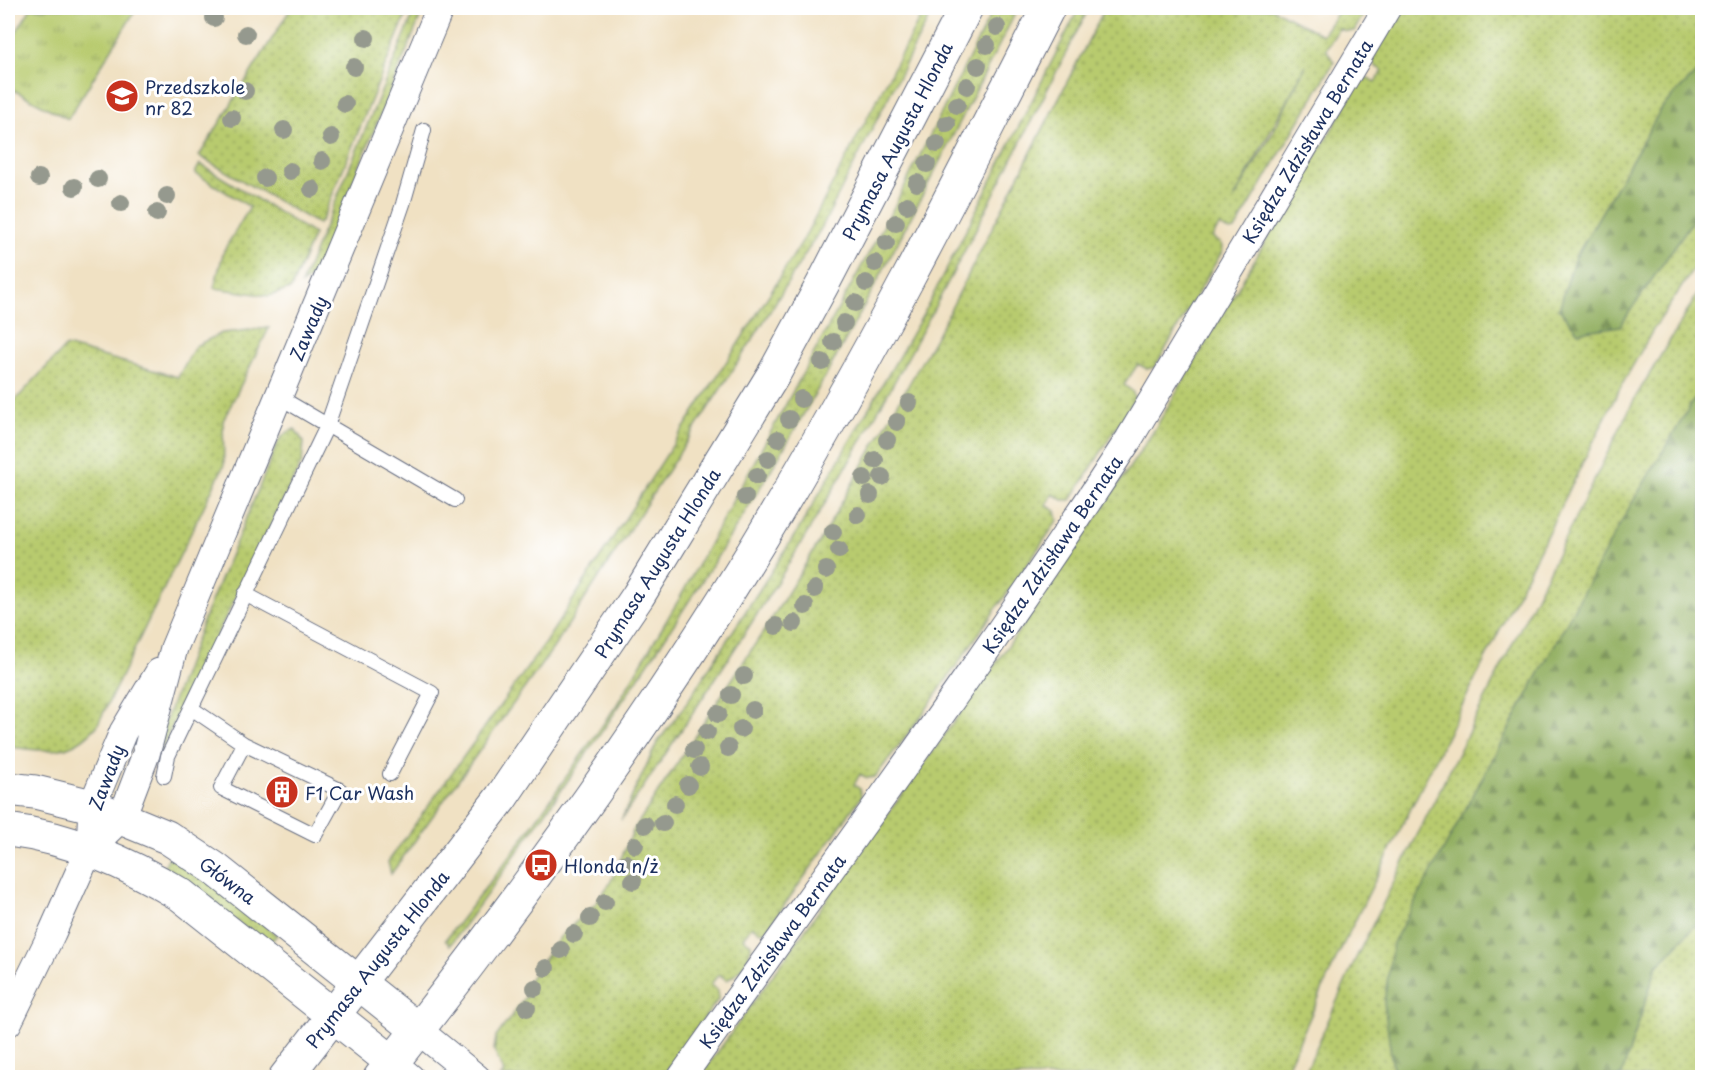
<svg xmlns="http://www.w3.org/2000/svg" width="1710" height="1085" viewBox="0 0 1710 1085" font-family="'Playpen Sans',sans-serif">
<defs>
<pattern id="grass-dots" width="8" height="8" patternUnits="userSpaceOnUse" patternTransform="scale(1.5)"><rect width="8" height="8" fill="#b8cb6e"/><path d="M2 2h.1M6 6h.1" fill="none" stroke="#95a55e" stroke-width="1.8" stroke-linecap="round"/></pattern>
<pattern id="forest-firs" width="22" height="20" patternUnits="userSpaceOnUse" patternTransform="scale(1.5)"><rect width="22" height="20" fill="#92af61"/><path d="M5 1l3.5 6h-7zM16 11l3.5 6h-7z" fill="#768f53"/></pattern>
<pattern id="park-tufts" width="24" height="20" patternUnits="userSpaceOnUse" patternTransform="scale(1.5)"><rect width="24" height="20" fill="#b8cb6e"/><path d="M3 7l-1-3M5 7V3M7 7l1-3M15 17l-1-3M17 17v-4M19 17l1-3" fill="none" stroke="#95a55e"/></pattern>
</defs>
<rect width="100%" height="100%" fill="#fff"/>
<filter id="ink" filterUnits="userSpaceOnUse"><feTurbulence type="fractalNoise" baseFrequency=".0167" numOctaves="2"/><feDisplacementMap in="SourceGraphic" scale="12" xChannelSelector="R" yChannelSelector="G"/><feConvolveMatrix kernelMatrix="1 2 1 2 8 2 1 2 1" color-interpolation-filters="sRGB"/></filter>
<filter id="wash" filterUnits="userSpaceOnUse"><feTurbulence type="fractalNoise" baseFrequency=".008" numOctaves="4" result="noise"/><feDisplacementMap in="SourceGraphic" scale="24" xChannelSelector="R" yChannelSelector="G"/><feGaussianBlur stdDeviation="1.35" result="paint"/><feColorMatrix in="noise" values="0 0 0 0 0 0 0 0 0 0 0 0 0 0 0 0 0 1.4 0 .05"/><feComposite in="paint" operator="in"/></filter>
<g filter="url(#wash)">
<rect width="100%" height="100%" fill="#f0e1c3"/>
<path fill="url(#grass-dots)" stroke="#6a7d66" stroke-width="1.5" fill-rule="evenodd" d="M291 8H409L322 220 318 224 199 156Z
M416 8H424L315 275 301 284Z
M925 8H934L822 227 756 334 554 647 391 874 388 862 545 643 747 330 803 240Z
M994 8H1018C944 153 871 300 788 441 685 616 570 781 450 945L445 940 517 847 616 706 678 601 894 207Z
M1079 8H1089C1011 160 935 314 849 462 779 585 700 703 621 820L657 743 686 704 800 527 924 313Z
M1105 8H1272L1322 35 1341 8H1367L1354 31H1345L1339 28 1326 49 1334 62 1235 230 1229 231 1219 226 1212 238 1221 244 1223 250 1155 367 1147 369 1138 364 1124 385 1132 391 1135 398 1071 500H1063L1053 494 1046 505 1056 511 1058 520 922 715 875 777 867 778 860 774 854 785 860 789 861 797 766 931 760 932 752 926 743 938 751 944C752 956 738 976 726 980L719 974 711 984 718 991 719 998 662 1077H500L504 1073 494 1050 496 1037 526 996 529 980 561 936 596 903 610 883 634 829 771 620 821 539 943 324ZM1306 65 1272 134 1235 198V197Z
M1405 8H1702V256L1653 330 1618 392 1339 953 1283 1077 699 1078 1051 586 1153 432 1362 78H1368L1376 82 1383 71 1375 66 1372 58Z
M200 164 314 234 291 289 269 296 214 288 224 250 250 207 195 173Z
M1702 287V1077L1303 1078 1355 960 1635 398Z
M269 328 223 421 224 465 97 726C69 758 46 750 8 747V408L66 346 178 377 195 346 222 333Z
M295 429 304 443 302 462 158 755 165 722 207 611 279 440 286 433Z
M169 857 203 877 277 935 268 945 163 868Z"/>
<path fill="url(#forest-firs)" stroke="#566f60" stroke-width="1.5" d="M1702 67V207L1620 326 1578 332 1559 309 1574 260 1663 106Z
M1702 386V918L1657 966 1621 1077H1394L1384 1003 1393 943 1626 513Z"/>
<path fill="url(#park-tufts)" stroke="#6a7d66" stroke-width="1.5" d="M31 8H137L68 119 8 87V45Z"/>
</g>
<g filter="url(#ink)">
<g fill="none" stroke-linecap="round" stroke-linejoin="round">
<defs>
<path id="lane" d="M279 397 455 500
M245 594 432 693 390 774
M191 708 244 744 340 790 315 835 221 788 244 744
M164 776 168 756 327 426 403 204 424 130"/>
<path id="street" d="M90 848 122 817 146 754 174 648 440 8
M8 1023 52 933 90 848 92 806 112 758 123 732 159 672
M418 1030 477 1078
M392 1062 411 1078
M681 1078C832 866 987 657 1129 439L1387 8"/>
<path id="secondary" d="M8 789 35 792 92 806 167 837 214 868 418 1030
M8 830C71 838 126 862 181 895L392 1062
M285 1078 501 798 638 596 775 372 826 278 966 8
M380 1078C515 908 645 729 758 544 863 370 956 189 1048 8"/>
</defs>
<use href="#lane" stroke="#666d81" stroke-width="16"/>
<use href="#street" stroke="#666d81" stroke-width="29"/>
<use href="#secondary" stroke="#666d81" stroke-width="35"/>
<use href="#lane" stroke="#fff" stroke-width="14"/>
<use href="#street" stroke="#fff" stroke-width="27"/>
<use href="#secondary" stroke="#fff" stroke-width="33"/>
</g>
<g fill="#95998e">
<circle cx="214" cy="18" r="9"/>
<circle cx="997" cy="27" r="9"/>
<circle cx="246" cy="34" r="9"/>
<circle cx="366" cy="38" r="9"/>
<circle cx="987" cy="45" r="9"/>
<circle cx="978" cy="66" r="9"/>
<circle cx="354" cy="67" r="9"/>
<circle cx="967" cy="86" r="9"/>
<circle cx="245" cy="91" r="9"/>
<circle cx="345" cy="104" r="9"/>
<circle cx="957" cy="105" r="9"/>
<circle cx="232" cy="118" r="9"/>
<circle cx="947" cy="124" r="9"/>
<circle cx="284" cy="130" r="9"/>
<circle cx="331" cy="137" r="9"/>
<circle cx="937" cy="144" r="9"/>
<circle cx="322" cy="161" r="9"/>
<circle cx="927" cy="164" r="9"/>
<circle cx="290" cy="171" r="9"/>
<circle cx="39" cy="178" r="9"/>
<circle cx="265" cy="178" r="9"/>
<circle cx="98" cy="179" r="9"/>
<circle cx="917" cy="183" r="9"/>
<circle cx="74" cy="187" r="9"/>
<circle cx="312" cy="189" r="9"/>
<circle cx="167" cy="196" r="9"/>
<circle cx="121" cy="203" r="9"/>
<circle cx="907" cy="205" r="9"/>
<circle cx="157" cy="213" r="9"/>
<circle cx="896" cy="223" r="9"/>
<circle cx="886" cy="243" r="9"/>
<circle cx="875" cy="263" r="9"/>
<circle cx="866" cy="283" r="9"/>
<circle cx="855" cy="303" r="9"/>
<circle cx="844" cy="323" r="9"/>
<circle cx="833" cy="342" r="9"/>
<circle cx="822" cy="362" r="9"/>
<circle cx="801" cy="399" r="9"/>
<circle cx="909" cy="403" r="9"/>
<circle cx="789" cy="419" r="9"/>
<circle cx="897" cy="422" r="9"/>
<circle cx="778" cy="439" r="9"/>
<circle cx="887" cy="440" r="9"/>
<circle cx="768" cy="459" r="9"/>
<circle cx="875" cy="460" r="9"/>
<circle cx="757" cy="476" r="9"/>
<circle cx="882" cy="477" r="9"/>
<circle cx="864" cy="478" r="9"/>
<circle cx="870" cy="495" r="9"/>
<circle cx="745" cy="497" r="9"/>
<circle cx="858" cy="515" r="9"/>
<circle cx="833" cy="532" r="9"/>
<circle cx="839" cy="550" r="9"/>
<circle cx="826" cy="570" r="9"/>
<circle cx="815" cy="589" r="9"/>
<circle cx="805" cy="606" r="9"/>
<circle cx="794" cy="623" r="9"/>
<circle cx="776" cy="626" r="9"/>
<circle cx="744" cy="676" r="9"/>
<circle cx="731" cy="695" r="9"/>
<circle cx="753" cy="710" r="9"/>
<circle cx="718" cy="714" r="9"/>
<circle cx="741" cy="729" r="9"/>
<circle cx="707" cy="732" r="9"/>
<circle cx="728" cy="748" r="9"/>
<circle cx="694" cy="750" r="9"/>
<circle cx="700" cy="767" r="9"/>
<circle cx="688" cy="785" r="9"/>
<circle cx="675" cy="804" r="9"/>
<circle cx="663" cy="823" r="9"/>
<circle cx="645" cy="825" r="9"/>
<circle cx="635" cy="845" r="9"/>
<circle cx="626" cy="863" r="9"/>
<circle cx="633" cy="881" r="9"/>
<circle cx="605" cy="902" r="9"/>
<circle cx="590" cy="918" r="9"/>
<circle cx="574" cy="934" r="9"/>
<circle cx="561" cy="950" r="9"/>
<circle cx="546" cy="968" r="9"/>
<circle cx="535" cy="988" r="9"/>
<circle cx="527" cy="1008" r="9"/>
</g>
</g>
<defs>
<symbol id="school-disc" viewBox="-11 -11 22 22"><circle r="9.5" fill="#c8321e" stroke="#fff"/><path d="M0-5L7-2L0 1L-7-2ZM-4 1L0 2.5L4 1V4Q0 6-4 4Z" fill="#fff"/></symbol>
<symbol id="building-disc" viewBox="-11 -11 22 22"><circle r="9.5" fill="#c8321e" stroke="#fff"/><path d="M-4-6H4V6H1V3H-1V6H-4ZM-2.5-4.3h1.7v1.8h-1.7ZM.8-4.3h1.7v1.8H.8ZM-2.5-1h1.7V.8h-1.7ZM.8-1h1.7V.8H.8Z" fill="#fff"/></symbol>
<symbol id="bus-disc" viewBox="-11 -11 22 22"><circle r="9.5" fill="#c8321e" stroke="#fff"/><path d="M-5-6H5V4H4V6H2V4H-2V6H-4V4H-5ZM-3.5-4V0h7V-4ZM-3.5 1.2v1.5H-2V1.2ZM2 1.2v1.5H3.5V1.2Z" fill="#fff"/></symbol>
</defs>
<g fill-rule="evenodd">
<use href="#school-disc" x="103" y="77" width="38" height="38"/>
<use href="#building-disc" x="263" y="773" width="38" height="38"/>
<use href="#bus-disc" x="522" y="846" width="38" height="38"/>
</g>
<g text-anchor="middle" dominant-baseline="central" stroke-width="6" stroke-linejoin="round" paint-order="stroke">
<g font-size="18" fill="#1b2f5e" stroke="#fff" text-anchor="start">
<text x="145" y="86">Przedszkole<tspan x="145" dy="21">nr 82</tspan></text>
<text x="305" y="792">F1 Car Wash</text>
<text x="564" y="865">Hlonda n/ż</text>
</g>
<g font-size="18" fill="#1b2f5e" stroke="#fff">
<text transform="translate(897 141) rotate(-63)">Prymasa Augusta Hlonda</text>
<text transform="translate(1307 141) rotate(-59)">Księdza Zdzisława Bernata</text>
<text transform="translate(308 328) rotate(-67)">Zawady</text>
<text transform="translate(1052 554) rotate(-56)">Księdza Zdzisława Bernata</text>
<text transform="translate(657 563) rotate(-58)">Prymasa Augusta Hlonda</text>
<text transform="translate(106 777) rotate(-69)">Zawady</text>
<text transform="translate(228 880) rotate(37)">Główna</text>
<text transform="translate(772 951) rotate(-54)">Księdza Zdzisława Bernata</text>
<text transform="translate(377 959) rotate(-52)">Prymasa Augusta Hlonda</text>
</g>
</g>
<rect width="1710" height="1085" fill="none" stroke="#fff" stroke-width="30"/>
</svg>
